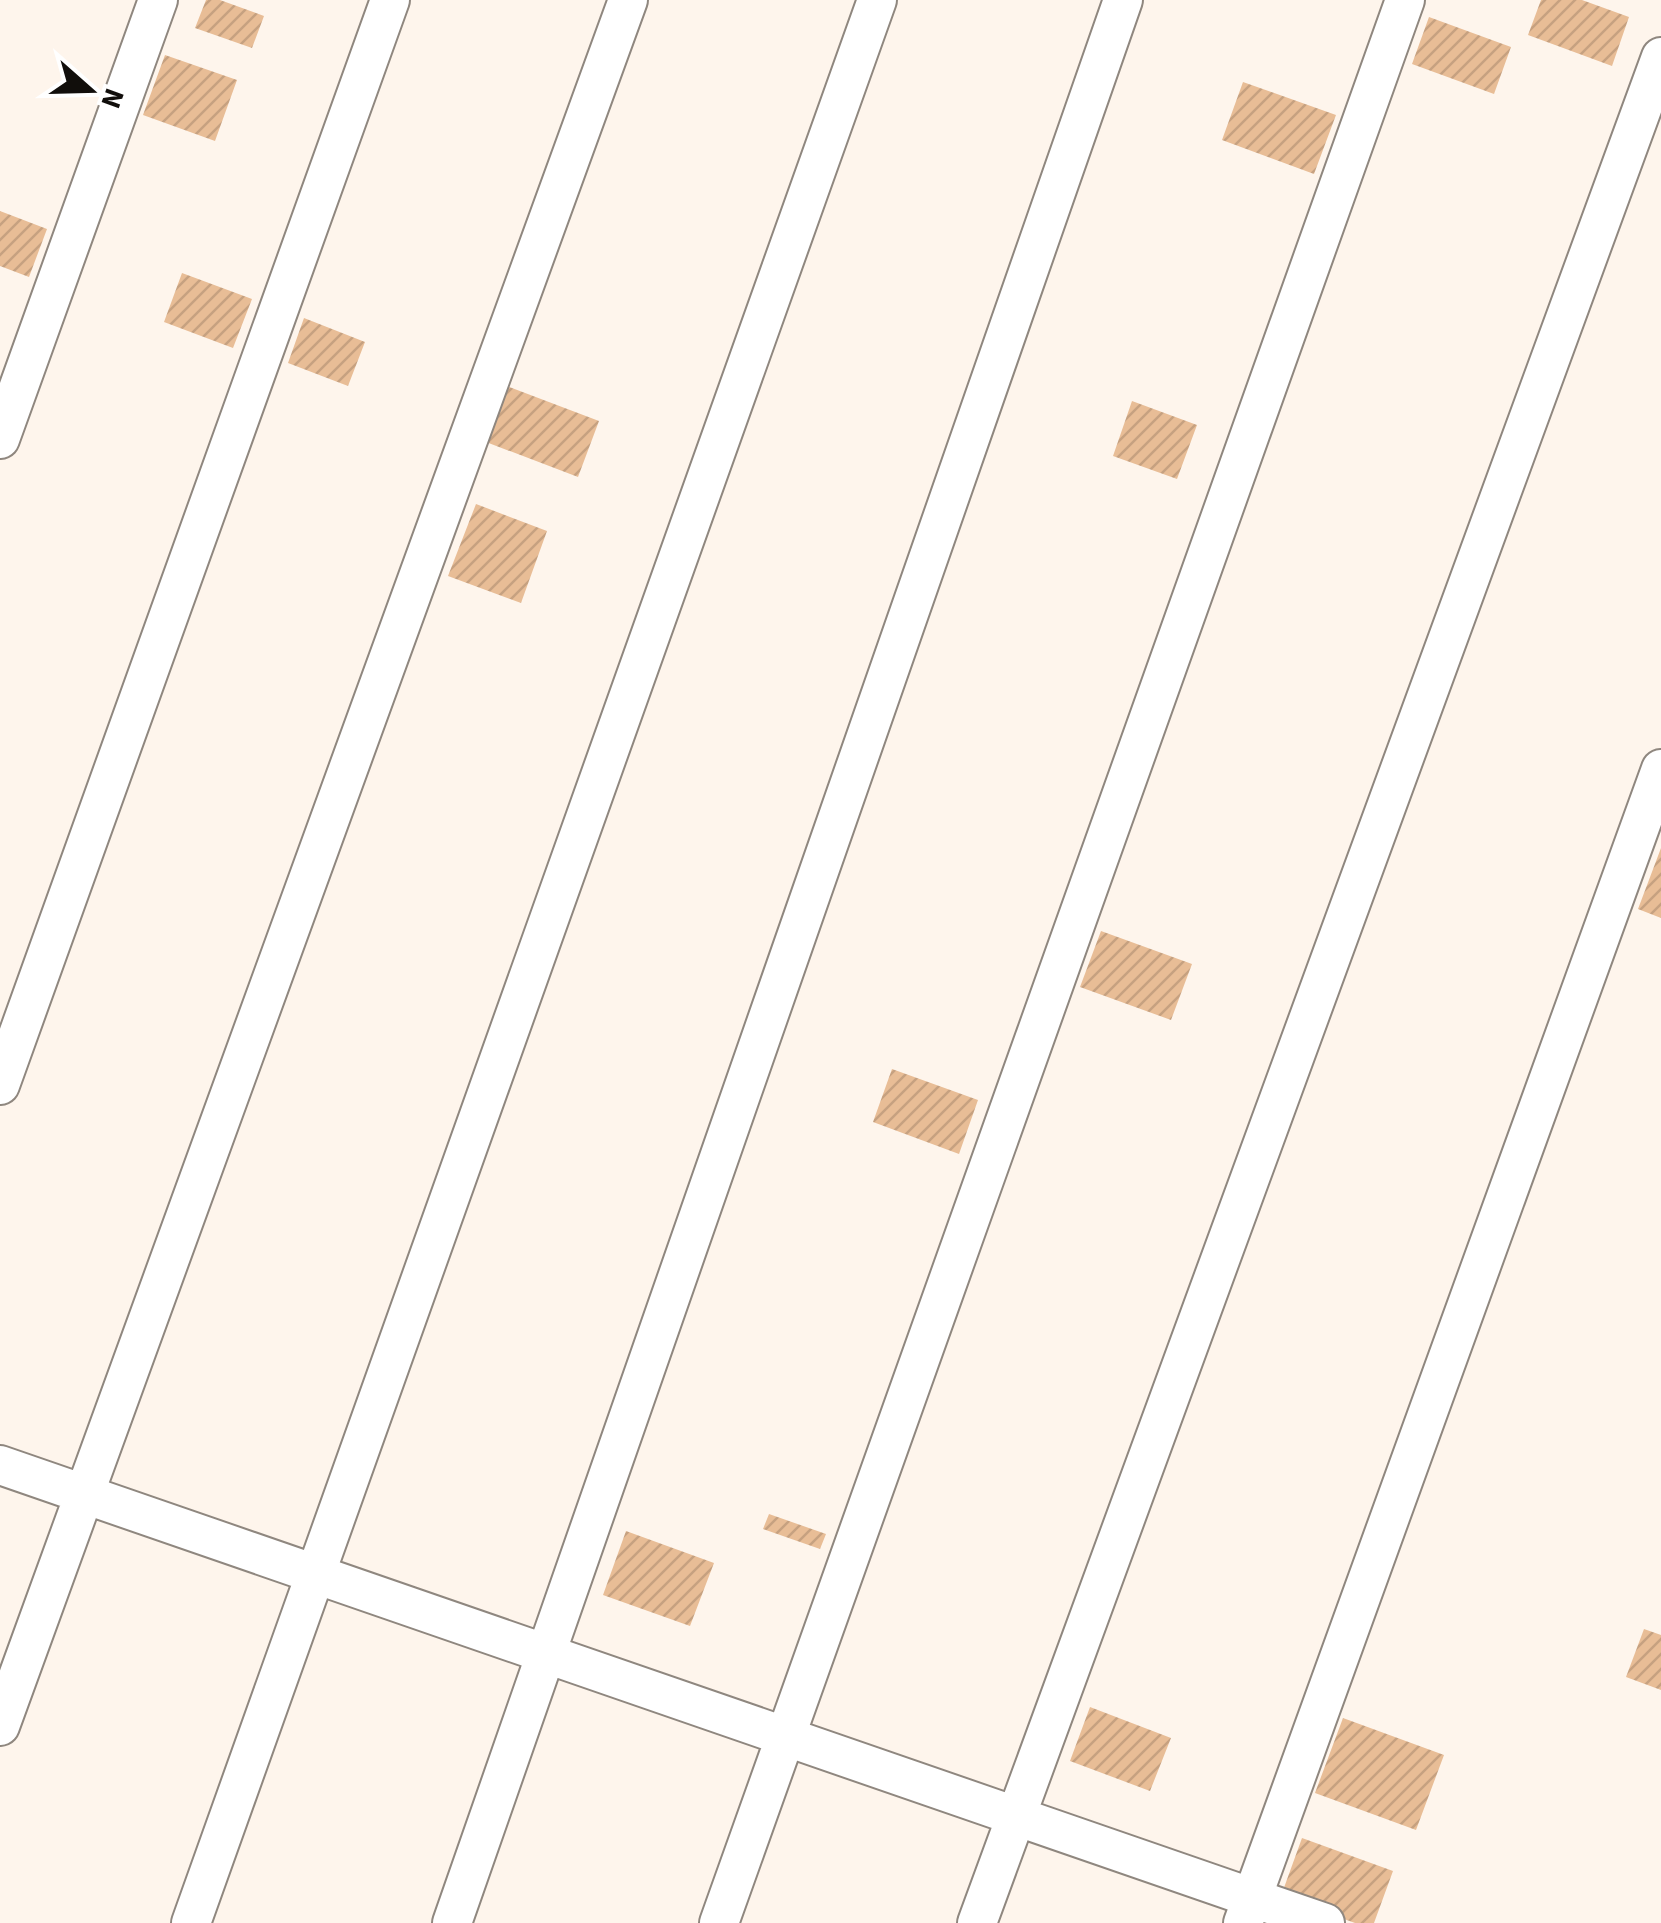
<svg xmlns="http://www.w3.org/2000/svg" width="1661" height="1923" viewBox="0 0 1661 1923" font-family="'Source Sans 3',sans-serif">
<defs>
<pattern id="building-hatch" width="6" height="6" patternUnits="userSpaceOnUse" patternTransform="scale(2.5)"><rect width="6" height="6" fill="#e8bd96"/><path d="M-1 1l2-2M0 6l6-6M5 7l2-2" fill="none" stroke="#c6a180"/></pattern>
</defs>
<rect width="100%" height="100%" fill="#fef5ec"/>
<path fill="url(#building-hatch)" d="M206 0H220L264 16 252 48 195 28Z
M1541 0H1582L1629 17 1612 66 1528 35Z
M1429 17 1511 47 1494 94 1412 64Z
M165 55 237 80 215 141 143 115Z
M1243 82 1336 115 1314 174 1222 140Z
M0 211 47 229 29 277 0 266Z
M182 273 252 299 233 348 164 322Z
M304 318 365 342 348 386 288 363Z
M507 386 599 421 578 477 486 442Z
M1132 401 1197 425 1177 479 1113 456Z
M476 504 547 531 521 603 448 576Z
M1661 848V918L1638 909Z
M1101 931 1192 964 1171 1020 1080 987Z
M892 1069 978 1100 959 1154 873 1122Z
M769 1514 826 1534 820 1549 763 1529Z
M626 1531 714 1563 690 1626 603 1595Z
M1644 1629 1661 1635V1690L1626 1677Z
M1090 1707 1171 1738 1150 1791 1070 1761Z
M1343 1718 1444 1755 1416 1830 1315 1793Z
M1302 1838 1393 1871 1374 1923H1355L1281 1896Z"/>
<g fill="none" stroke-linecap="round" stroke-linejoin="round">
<defs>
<path id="street" d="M0 439 158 0
M0 1085 390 0
M0 1465 1325 1923
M0 1726 628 0
M191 1923 877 0
M452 1923 1123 0
M719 1923 1405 0
M977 1923 1661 57
M1243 1923 1661 769"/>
</defs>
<use href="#street" stroke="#8f877f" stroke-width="42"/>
<use href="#street" stroke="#fff" stroke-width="38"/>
</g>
<g transform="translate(90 90) rotate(110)" stroke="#ffffff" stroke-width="8" paint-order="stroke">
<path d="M0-8L18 38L0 25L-18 38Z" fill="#110e0b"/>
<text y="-15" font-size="28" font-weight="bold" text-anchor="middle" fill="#110e0b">N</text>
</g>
</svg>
